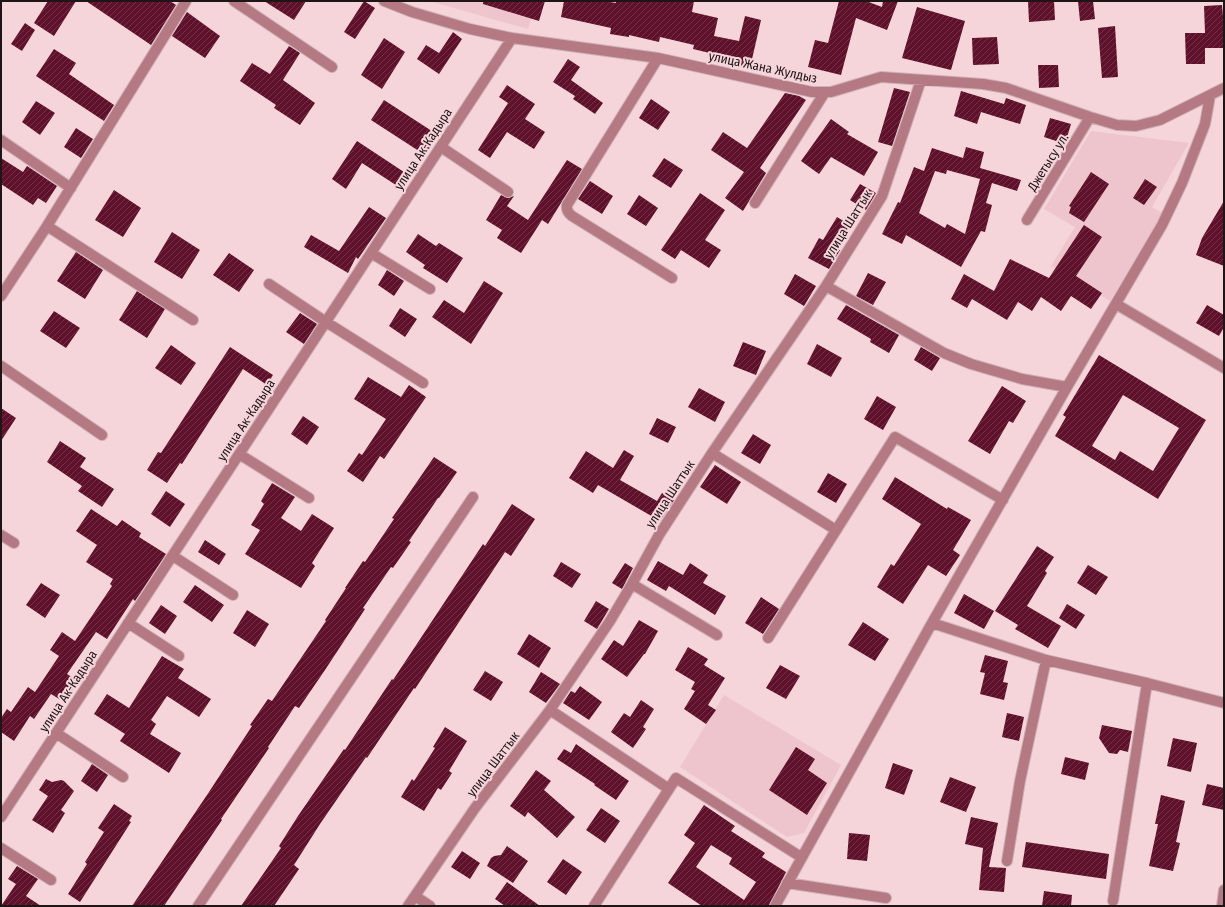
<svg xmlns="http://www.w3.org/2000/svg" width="1225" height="907" viewBox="0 0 1225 907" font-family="'Fira Sans Condensed',sans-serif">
<defs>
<pattern id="building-hatch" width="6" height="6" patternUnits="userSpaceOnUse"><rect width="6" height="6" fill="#5f112b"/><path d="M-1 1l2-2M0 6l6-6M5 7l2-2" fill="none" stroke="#723247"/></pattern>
</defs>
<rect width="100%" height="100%" fill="#f5d5da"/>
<path fill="#eec5cc" d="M429 1H537L528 29Z
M1091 131 1189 143 1152 207 1162 213 1110 301 1051 266 1075 227 1044 209Z
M724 695 841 765 804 833 787 837 680 767Z"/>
<path fill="url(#building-hatch)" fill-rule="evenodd" d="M48 1H76L54 36 34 23Z
M86 1H170L176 5 151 45Z
M264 1H306L294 20Z
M364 1 375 8 355 39 344 32Z
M483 1H545L539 21 483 4Z
M564 1H604L616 3V1H694L692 12 718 18 714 36 739 41 745 16 761 20 750 68 724 63 726 57 693 49 694 45 660 37 659 42 629 35V37L610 34 611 28 561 17Z
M839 1H866L882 7 883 1H898L887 30 856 18 841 75 808 67 815 40 828 43Z
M1028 1H1054L1055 20 1029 22Z
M1078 1H1093L1095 19 1080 21Z
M1222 5 1224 27V48H1205V64H1186L1185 33H1205L1204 6Z
M917 7 965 21 951 70 902 58Z
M187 12 220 36 205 58 172 36Z
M25 23 35 30 22 51 11 44Z
M1115 26 1118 77 1102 78 1098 28Z
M453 32 462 39 439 74 417 59 426 45 439 53Z
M997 37 999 64 973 65 972 38Z
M384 38 405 52 382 89 361 75Z
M289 46 300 53 283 80 315 103 300 125 274 108 276 105 240 81 252 63 270 74Z
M54 49 76 63 69 74 114 105 104 121 36 76Z
M568 59 580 67 571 80 603 103 595 114 573 99 575 96 553 82Z
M1038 65H1058L1059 87 1039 88Z
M507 85 535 104 525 119 545 132 534 149 507 132 490 158 478 150 508 103 499 97Z
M894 88 910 92 892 146 878 142Z
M961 91 1004 104 1006 98 1026 105 1020 124 981 112 977 124 954 116Z
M785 93 799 96 806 100 760 168 766 173 743 211 725 198 744 172 711 150 723 132 747 148Z
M651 99 670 112 658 130 639 118Z
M384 100 438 135 425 155 371 120Z
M36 101 55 113 40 135 22 122Z
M1050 118 1071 124 1065 144 1044 137Z
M831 119 849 132 847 134 878 152 864 176 831 157 819 174 801 161Z
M76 128 93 139 81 158 64 147Z
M357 141 410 176 402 189 362 163 346 189 332 179Z
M966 147 984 152 980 168 1021 180 1017 191 992 183 986 203 992 205 985 232 981 231 961 267 906 235 902 244 882 234 898 202 900 203 914 167 924 171 932 148 963 158ZM947 170 980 179 965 234 947 224 945 228 919 213 935 171 946 174Z
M1 158 23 172 27 166 57 186 46 203 38 198 33 205 1 184Z
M664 158 683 170 671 188 652 176Z
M567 160 582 169 548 224 542 220 521 253 497 238 502 230 486 220 501 195 508 198 514 196 507 206 528 220Z
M1091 172 1109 184 1084 222 1069 213 1071 207 1069 206Z
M1145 179 1157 187 1144 205 1133 198Z
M590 181 613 196 602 214 578 199Z
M860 184 876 193 866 210 850 200Z
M114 190 141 208 123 237 95 220Z
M700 193 725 210 705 240 721 250 709 268 681 250 675 259 661 250Z
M639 195 658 208 646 226 627 214Z
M1224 201V266L1196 255 1202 238Z
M369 207 386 218 358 259 356 257 348 273 304 247 311 235 339 251Z
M837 217 850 225 836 247 840 250 829 269 808 258 819 238 823 240Z
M1084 225 1102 237 1076 276 1102 293 1091 309 1071 296 1061 311 1041 297 1032 311 1018 302 1007 320 972 299 967 308 951 299 964 274 994 291 1010 259 1049 278Z
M172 232 200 250 182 279 154 262Z
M418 234 436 246 439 243 463 258 447 283 423 268 425 265 406 252Z
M76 252 103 270 85 299 57 281Z
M229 253 254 270 239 292 213 275Z
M387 270 404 281 394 296 378 285Z
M868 273 886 282 873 305 856 296Z
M795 274 816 286 804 306 784 294Z
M484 281 503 293 471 344 432 317 444 300 464 313Z
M137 291 165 309 147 338 119 320Z
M846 305 899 335 889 353 870 342 871 339 837 319Z
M1207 305 1224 315V327L1219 336 1196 323Z
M400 308 417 319 405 337 389 326Z
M54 311 80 328 66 348 40 331Z
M300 313 317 324 304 344 286 332Z
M743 342 766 351 756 375 733 366Z
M817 344 842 358 831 377 807 364Z
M171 345 196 363 181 385 155 368Z
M230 347 273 375 267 385 243 369 182 464 180 463 167 483 147 470 158 452 161 453Z
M921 347 940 358 932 371 914 360Z
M1099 355 1206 420 1158 499 1055 436 1066 417 1063 415ZM1123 395 1179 428 1153 471 1120 451 1115 460 1092 446Z
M368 377 401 397 409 385 426 397 384 459 380 456 363 482 347 471 359 453 362 455 386 419 354 399Z
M1002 386 1026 401 1013 423 1009 421 990 454 968 441Z
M699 388 725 402 715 422 688 407Z
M877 396 896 407 883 430 864 419Z
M1 408 16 418 1 441Z
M303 416 319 427 307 445 291 434Z
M657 418 676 427 668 443 649 434Z
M753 434 771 445 760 464 741 453Z
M60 441 86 458 80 467 114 489 102 507 78 491 82 486 47 462Z
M624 450 634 456 620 480 657 501 662 493 674 500 660 521 598 485 593 493 569 478 586 451 613 468Z
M434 457 457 472 439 498H438L409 541 411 542 393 568 391 567 363 608 365 609 325 670 299 708 295 706 268 747 269 748 221 819 222 820 164 906H132L209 792 252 726 250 725 268 699 272 701 326 621 325 620 346 588H345L363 561 365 562 394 519 392 518Z
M715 465 741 482 727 504 700 487Z
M828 473 847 484 836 503 817 492Z
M895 477 947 509 948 507 971 520 953 550 960 555 946 576 928 565 903 604 877 587 891 564 894 566 921 524 882 499Z
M272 483 295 497 281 518 301 531 312 514 334 528 312 563 315 566 301 588 245 554 260 530 251 525 264 504 261 501Z
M166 491 185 504 170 527 151 514Z
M512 504 535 519 511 556 505 552 415 689 414 688 367 758 366 757 320 824 294 865 299 869 274 906H241L281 848 279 846 298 816 344 749 345 750 392 679 393 680 483 544 485 546Z
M91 509 117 526 122 520 141 533 139 537 166 554 135 601 133 599 107 639 96 632 67 674 78 681 64 702 51 694 34 719 30 716 14 741 1 732V718L7 709 11 712 28 687 35 692 59 656 50 650 62 632 75 641 112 586 110 584 113 579 86 562 97 545 76 531Z
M205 540 226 554 219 565 198 552Z
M1037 546 1054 557 1045 571 1047 573 1027 606 1061 626 1048 648 1015 629 1018 625 995 611Z
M658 561 683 575 690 563 708 575 703 583 726 596 715 615 669 586 666 591 647 580Z
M561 562 581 574 572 588 553 576Z
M625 563 633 568 622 589 612 583Z
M1088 565 1108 577 1096 595 1077 583Z
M41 583 60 595 45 618 26 605Z
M195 585 224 605 212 622 183 602Z
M964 594 994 611 984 629 954 613Z
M761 597 779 609 763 634 745 623Z
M596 601 609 609 597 629 584 621Z
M1067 604 1085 615 1076 629 1059 618Z
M161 605 177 616 165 634 149 623Z
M247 610 269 624 255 647 233 633Z
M639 620 658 631 645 654H644L627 677 601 659 614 640 623 646Z
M863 622 889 639 875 661 848 645Z
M529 634 551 648 539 668 517 654Z
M688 647 708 659 704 665 725 678 708 705 716 710 706 724 684 709 695 691 691 689 695 682 675 670Z
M985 655 1008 661 1003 682 1008 683 1004 700 980 694 985 673 980 672Z
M162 656 184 669 178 678 211 699 199 717 167 696 151 720 156 724 150 734 181 753 169 773 120 741 125 734 94 714 107 694 129 708Z
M780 665 800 676 786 699 766 688Z
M485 671 503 682 491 701 473 690Z
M541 672 560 684 546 703 529 692Z
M580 686 602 702 589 720 563 703 571 691 575 693Z
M641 700 654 709 643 727 646 729 633 748 611 732 624 713 630 717Z
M1007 713 1024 717 1019 741 1002 737Z
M1102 725 1132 731 1128 752 1120 750 1117 754 1109 753 1099 738Z
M445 727 467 741 449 771 452 773 441 790 438 788 424 811 401 797 412 779 414 781 435 748 433 747Z
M1173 738 1197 743 1191 772 1167 766Z
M576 744 629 781 616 800 594 785 595 784 557 759 564 749 571 753Z
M796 747 815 759 808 770 827 783 807 815 769 790Z
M1065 757 1089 763 1085 780 1061 774Z
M893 763 913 770 904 795 885 788Z
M92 764 108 775 97 792 81 781Z
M536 770 551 781 544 790 575 817 557 838 528 812 525 817 510 806Z
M950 777 976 787 966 812 940 802Z
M46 779 52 782 61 780 64 781 74 791 61 810 65 813 53 833 32 820 48 796 39 790Z
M1207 784 1224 788V810L1202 805Z
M1161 795 1185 801 1176 842 1180 843 1173 871 1149 866 1158 824H1155Z
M114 804 132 816 129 821 131 822 80 902 68 894 87 864 85 862 104 832 98 828Z
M704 805 735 826 731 831 765 853 762 857 786 872 769 906H702L668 883 695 843 684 835ZM711 845 732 858 729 864 756 882 744 900 696 867Z
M601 808 620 821 605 843 586 830Z
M971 817 998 823 989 867 1006 868 1004 892 979 890 983 848 965 844Z
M849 833 870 835 867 861 847 859Z
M1026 842 1109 854 1106 879 1022 867Z
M507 846 528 861 513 883 487 866 491 858 494 856 501 855Z
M462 851 480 863 470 879 451 867Z
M563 859 582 872 566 895 547 882Z
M17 866 38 879 26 896 41 906H1L16 884 8 879Z
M507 882 540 906H505L495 899Z
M1044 891 1072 895 1071 906H1042Z"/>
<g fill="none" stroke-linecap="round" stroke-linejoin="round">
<defs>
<path id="street" d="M234 1 332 67
M384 1 412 12 470 29 512 38 658 58 812 92H831L881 77 983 84 1006 88 1090 117 1117 125 1136 126 1160 120 1224 88
M658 58 567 205C566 210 568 213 572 216L672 278
M1 140 71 188
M441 147 508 192
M755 203 825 92
M1027 220 1090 117
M47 226 193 320
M371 253 430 289
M269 284 326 322 423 383
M826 286 944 353 971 364 1022 379 1067 387
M1 296 47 226 186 1
M1116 304 1224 368
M1 366 102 435
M712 453 836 530
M239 454 309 498
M1 535 14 543
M173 556 233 595
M632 584 717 635
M128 623 179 656
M932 623 1046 660 1147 683 1224 703
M768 638 895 437 1003 500
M550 710 669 789
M56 733 123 777
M1 817 512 38
M1 848 51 880
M1007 861 1020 781 1046 660
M787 883 886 898
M415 896 430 906
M1113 901 1147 683
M198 906 473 497
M408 906 475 808 550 710 610 621 632 584 659 535 712 453 826 286 882 196 921 80
M594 906 676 778 801 857
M775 906 932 623 1067 387 1162 225 1182 183 1205 124 1210 96
M1222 906 1224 890"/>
</defs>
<use href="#street" stroke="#ceb2b7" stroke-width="12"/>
<use href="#street" stroke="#b57984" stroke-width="10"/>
</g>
<g text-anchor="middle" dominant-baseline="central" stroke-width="4" stroke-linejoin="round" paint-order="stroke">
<g font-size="13" fill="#1f1416" stroke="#f5d5da">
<text transform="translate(763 67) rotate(12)">улица Жана Жулдыз</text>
<text transform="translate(423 149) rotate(-57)">улица Ак-Кадыра</text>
<text transform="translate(1048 162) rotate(-58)">Джетысу ул.</text>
<text transform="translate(848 224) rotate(-58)">улица Шаттык</text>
<text transform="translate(246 420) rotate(-57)">улица Ак-Кадыра</text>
<text transform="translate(670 494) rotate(-57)">улица Шаттык</text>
<text transform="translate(68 691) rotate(-57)">улица Ак-Кадыра</text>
<text transform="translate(493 764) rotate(-53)">улица Шаттык</text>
</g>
</g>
<rect width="1225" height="907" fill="none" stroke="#1f1416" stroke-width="4"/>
</svg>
